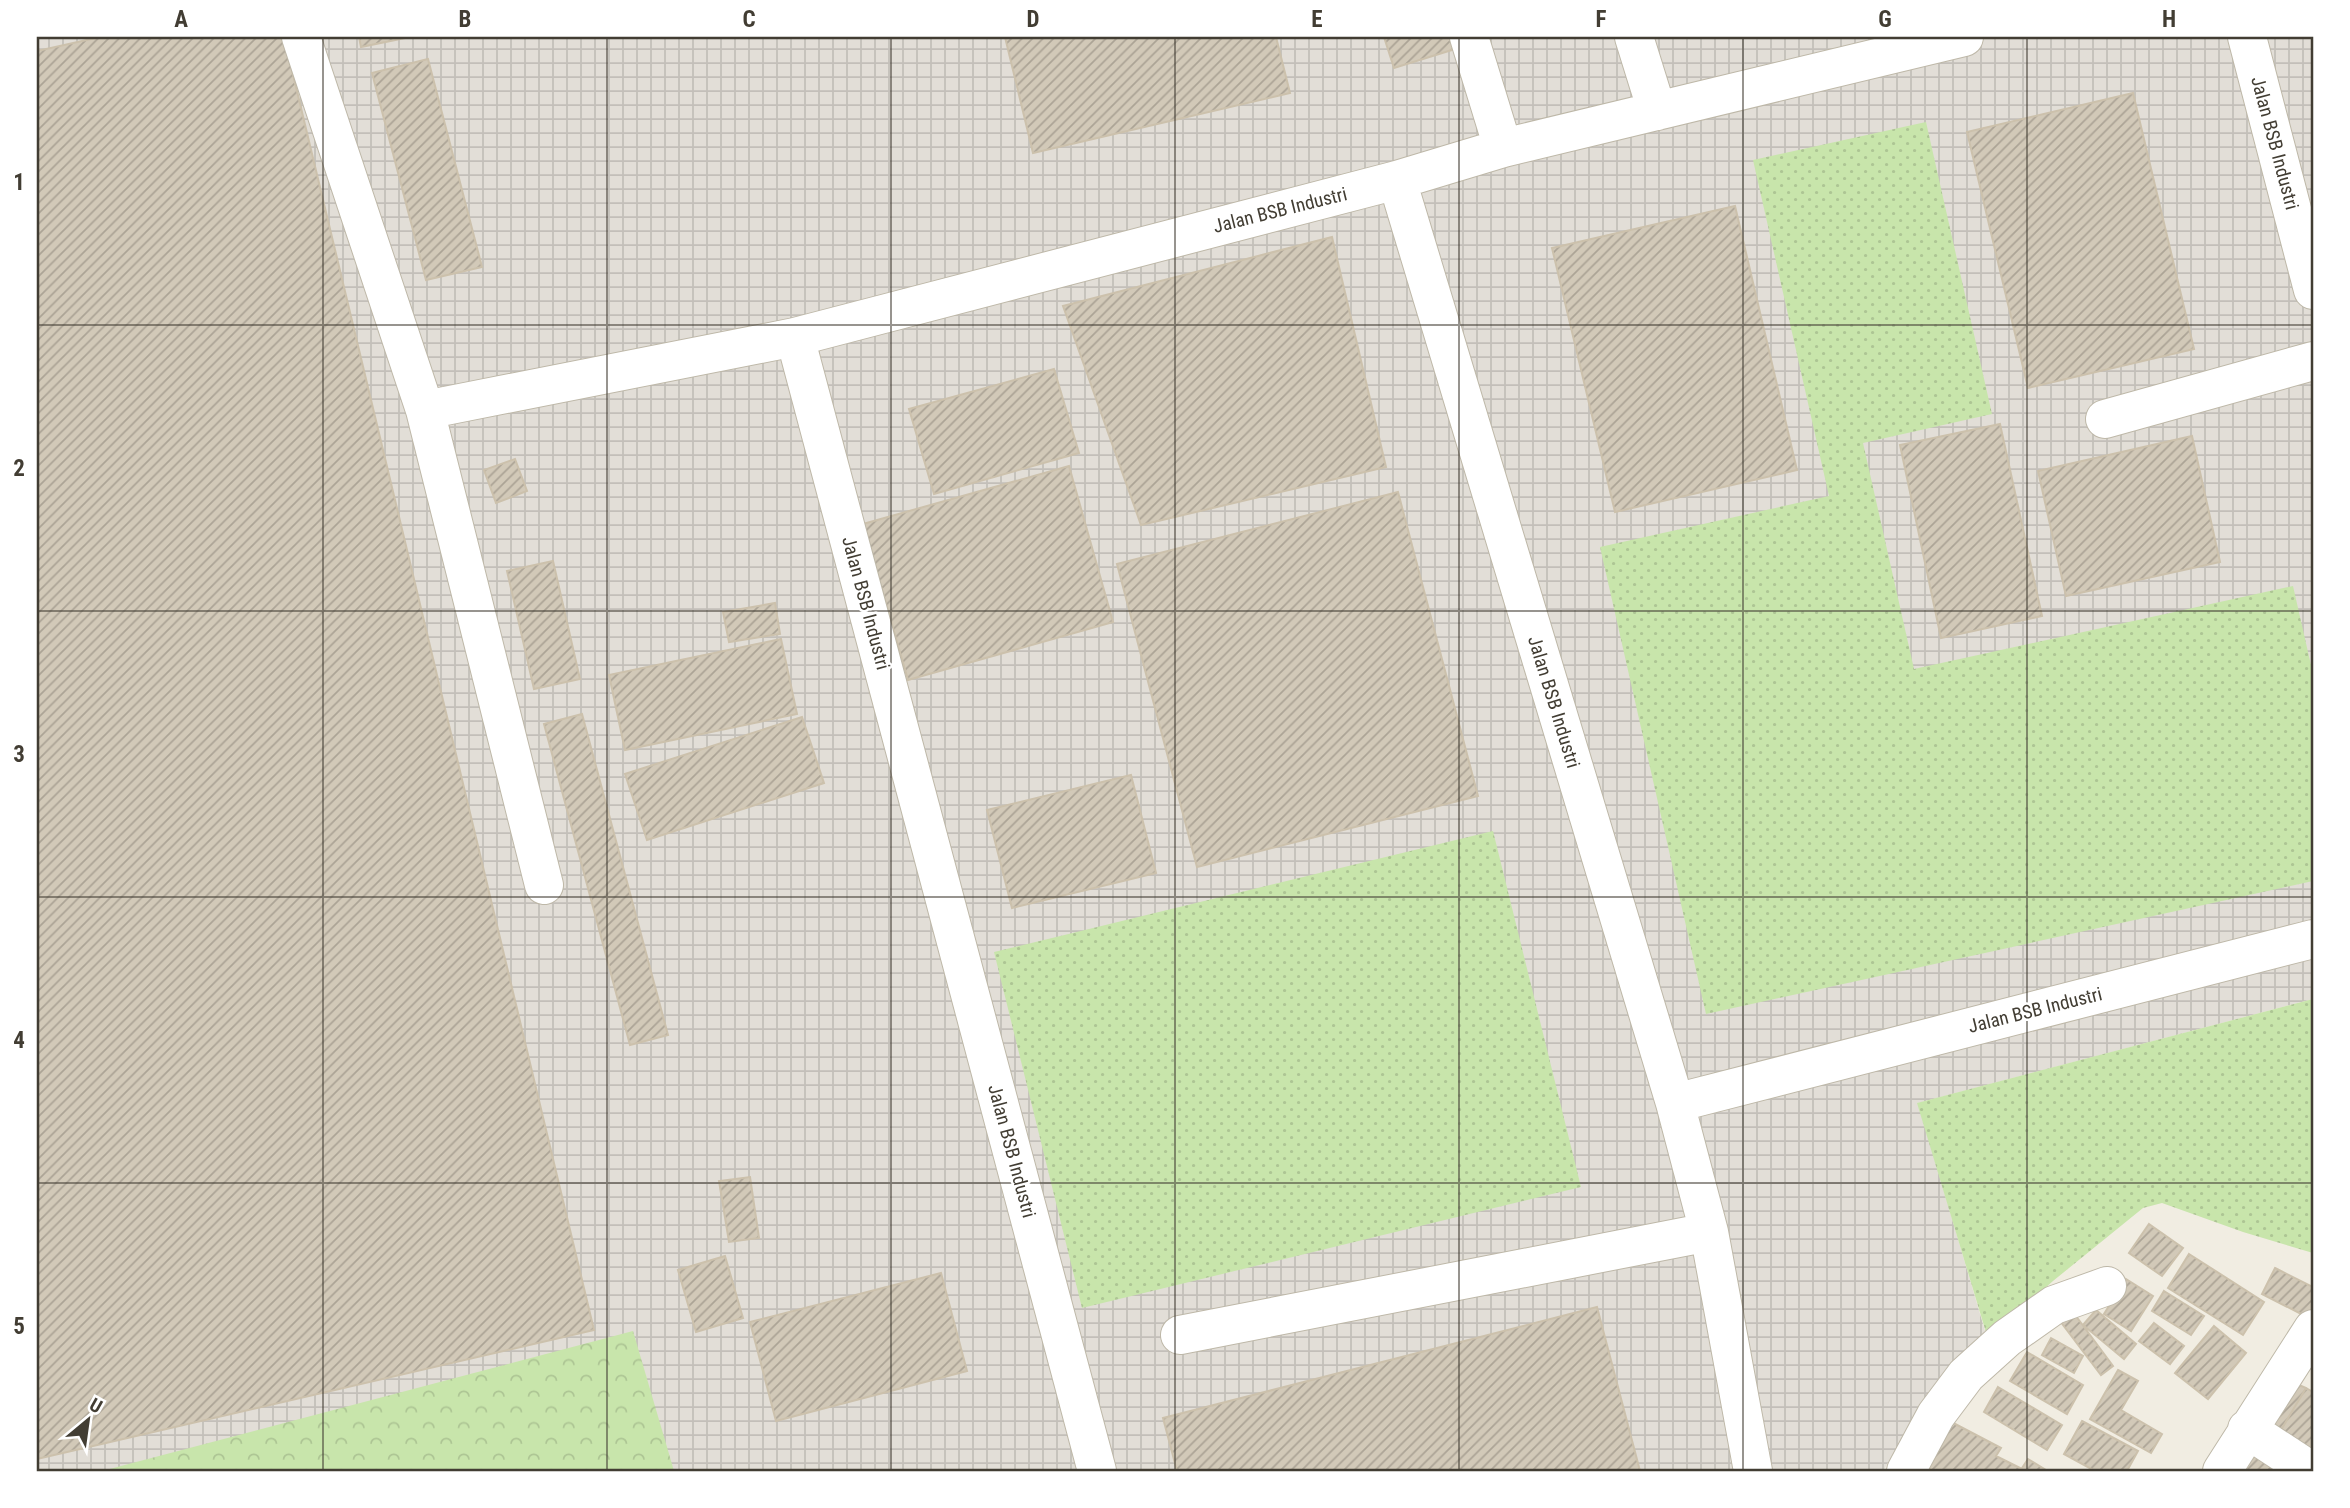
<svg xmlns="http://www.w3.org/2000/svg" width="2350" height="1508" viewBox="0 0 2350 1508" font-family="'Roboto Condensed',sans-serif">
<defs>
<pattern id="industrial-grid" width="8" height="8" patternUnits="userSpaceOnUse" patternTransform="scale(1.75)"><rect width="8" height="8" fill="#e2ded7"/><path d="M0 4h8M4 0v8" fill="none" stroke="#c3bfb9"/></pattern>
<pattern id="grass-dots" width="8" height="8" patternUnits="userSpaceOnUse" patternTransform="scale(1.75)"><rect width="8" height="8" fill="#c8e5ab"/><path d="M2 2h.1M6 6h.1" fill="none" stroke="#adc594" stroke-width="1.8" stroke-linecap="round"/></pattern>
<pattern id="forest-crowns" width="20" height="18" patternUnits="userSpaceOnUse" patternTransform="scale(1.75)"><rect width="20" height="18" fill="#c8e5ab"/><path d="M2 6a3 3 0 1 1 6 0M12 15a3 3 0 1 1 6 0" fill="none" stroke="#adc594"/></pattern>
<pattern id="building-hatch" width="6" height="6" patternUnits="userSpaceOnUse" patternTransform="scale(1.75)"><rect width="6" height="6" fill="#d2c9b8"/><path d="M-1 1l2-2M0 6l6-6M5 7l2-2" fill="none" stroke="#aca496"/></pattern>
</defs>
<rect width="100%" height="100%" fill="#f1ede2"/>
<path fill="url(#industrial-grid)" d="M37 37H2313V999L1918 1103 1985 1331 1927 1398 1883 1471H37Z"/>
<path fill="url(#grass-dots)" d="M1926 122 1992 414 1863 443 1914 669 2293 586 2313 674V881L1706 1014 1600 547 1829 496 1753 160Z
M1493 831 1581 1187 1082 1308 994 952Z
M2313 999V1253L2243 1232 2162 1203 2143 1208 2053 1281 1988 1339 1917 1103Z"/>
<path fill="url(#forest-crowns)" d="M633 1331 674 1471H102Z"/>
<path fill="url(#building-hatch)" stroke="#ccc1ac" stroke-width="2" d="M100 37H284L594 1330 37 1459V51Z
M359 37H410L361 47Z
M1005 37H1276L1290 93 1033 153Z
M1384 37H1451L1455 49 1394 68Z
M428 59 482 267 426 280 372 73Z
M2133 93 2194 349 2028 388 1967 132Z
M1735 206 1797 470 1615 512 1552 248Z
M1332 237 1386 467 1141 525 1063 306Z
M1054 369 1079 453 934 494 909 409Z
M2000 424 2042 616 1941 638 1900 445Z
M2192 436 2220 562 2066 596 2038 471Z
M515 459 527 491 496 503 484 470Z
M1069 466 1113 622 908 680 863 524Z
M1398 492 1478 796 1197 867 1117 564Z
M553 561 580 679 534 689 507 571Z
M775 603 780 634 729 642 723 612Z
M781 639 797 714 625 750 609 675Z
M582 714 668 1035 630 1045 544 724Z
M802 717 824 783 647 840 625 774Z
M1131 775 1156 873 1012 908 987 810Z
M750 1177 759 1238 729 1242 719 1181Z
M2149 1224 2183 1248 2162 1276 2129 1253Z
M2189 1254 2264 1302 2243 1335 2168 1288Z
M725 1256 743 1318 696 1332 678 1270Z
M2275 1268 2313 1287V1314L2311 1319 2262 1294Z
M941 1273 967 1371 776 1421 750 1322Z
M2126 1279 2153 1296 2131 1331 2104 1314Z
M2164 1291 2204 1316 2191 1335 2152 1311Z
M1597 1307 1640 1471H1177L1163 1418Z
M2070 1308 2113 1366 2101 1375 2057 1317Z
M2096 1310 2136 1344 2124 1359 2083 1325Z
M2154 1323 2184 1346 2170 1364 2139 1341Z
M2214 1326 2246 1353 2208 1399 2175 1373Z
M2051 1338 2083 1356 2074 1373 2042 1355Z
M2027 1352 2083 1385 2067 1414 2010 1381Z
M2118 1370 2138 1381 2121 1410 2162 1434 2151 1453 2090 1419Z
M2285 1379 2306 1388 2275 1440 2254 1426Z
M1998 1387 2062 1425 2047 1450 1984 1412Z
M2306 1388 2313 1392V1463L2275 1440Z
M1938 1415 2001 1448 1996 1456 2020 1468 2018 1471H1933L1914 1461Z
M2082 1421 2138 1451 2127 1471H2095L2064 1454Z
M2245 1445 2280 1471H2228Z
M2028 1459 2046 1470V1471H2020Z"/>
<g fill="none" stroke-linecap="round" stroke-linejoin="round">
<defs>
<path id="minor" d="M301 37 425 410 795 337 1397 180 1503 148 1964 37
M1469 37 1503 148
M1634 37 1657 111
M2247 37 2313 290
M1397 180 1675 1103 1709 1232 1753 1471
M795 337 1097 1471
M425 410 544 885
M2105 419 2313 361
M1675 1103 2313 939
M1180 1335 1709 1232
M2247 1429 2311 1471
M1906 1471 1936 1415 1966 1375 2007 1338 2054 1305 2107 1286
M2222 1471 2313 1329"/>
</defs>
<use href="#minor" stroke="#beb8a8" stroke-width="40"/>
<use href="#minor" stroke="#fff" stroke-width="38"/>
</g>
<path fill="none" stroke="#423d33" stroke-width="2" stroke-opacity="0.55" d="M323 37V1471M607 37V1471M891 37V1471M1175 37V1471M1459 37V1471M1743 37V1471M2027 37V1471M37 325H2313M37 611H2313M37 897H2313M37 1183H2313"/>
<g text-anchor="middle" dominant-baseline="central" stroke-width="5" stroke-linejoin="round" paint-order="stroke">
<g font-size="19" fill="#423d33" stroke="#fff">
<text transform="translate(2275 143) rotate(75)">Jalan BSB Industri</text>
<text transform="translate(1280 210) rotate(-14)">Jalan BSB Industri</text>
<text transform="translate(866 603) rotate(75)">Jalan BSB Industri</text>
<text transform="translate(1554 702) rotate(73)">Jalan BSB Industri</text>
<text transform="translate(2035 1010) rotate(-14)">Jalan BSB Industri</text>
<text transform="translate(1012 1151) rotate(75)">Jalan BSB Industri</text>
</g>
</g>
<rect width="2350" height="1508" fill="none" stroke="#ffffff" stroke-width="77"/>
<g transform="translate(88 1420) rotate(29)" stroke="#ffffff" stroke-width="5" paint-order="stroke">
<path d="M0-5L12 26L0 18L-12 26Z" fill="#423d33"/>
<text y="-10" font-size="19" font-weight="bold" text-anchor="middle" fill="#423d33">U</text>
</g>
<rect x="38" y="38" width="2274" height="1432" fill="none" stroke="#423d33" stroke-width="2.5"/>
<g font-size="23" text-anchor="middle" font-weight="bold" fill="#423d33">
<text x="181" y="27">A</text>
<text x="465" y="27">B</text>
<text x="749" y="27">C</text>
<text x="1033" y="27">D</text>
<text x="1317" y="27">E</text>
<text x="1601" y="27">F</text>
<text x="1885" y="27">G</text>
<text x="2169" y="27">H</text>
<text x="19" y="190">1</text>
<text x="19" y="476">2</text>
<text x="19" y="762">3</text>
<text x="19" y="1048">4</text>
<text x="19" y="1334">5</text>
</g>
</svg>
